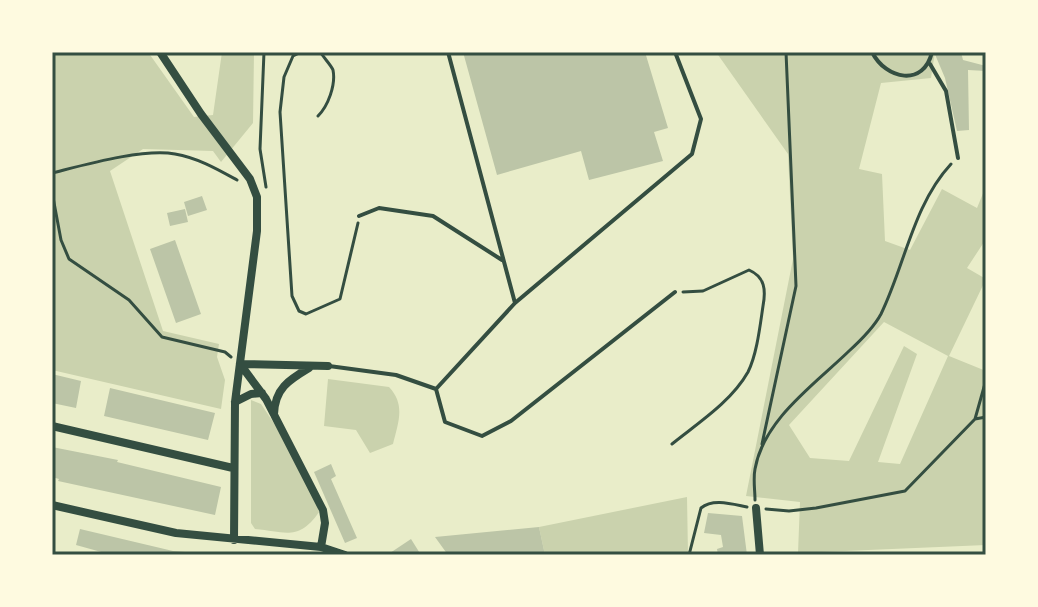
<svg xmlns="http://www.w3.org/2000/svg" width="1038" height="607" viewBox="0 0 1038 607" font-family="Merriweather,serif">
<rect width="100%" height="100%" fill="#e9edc9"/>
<path fill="#cad2ad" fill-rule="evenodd" d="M52 52H148L194 117 213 115 222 52H254L253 123 221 162 213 151 143 149 110 171 163 331 219 344 217 357 225 380 221 409 52 370Z
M716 52H935L931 78 881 83 859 169 882 174 885 241 910 250 942 189 977 208 986 186V239L967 268 986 279 949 356 986 371V545L798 553 800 502 746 496 793 259 788 154ZM884 322 948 356 900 464 878 462 917 354 904 346 849 461 810 458 789 425Z
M328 379 389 387C406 405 398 423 393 444L370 453 356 430 324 426Z
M251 400 261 404 290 447 313 494 319 512C299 541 286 532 255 529L251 523Z
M687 497 688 555H545L539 527Z"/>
<path fill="#bcc5a7" d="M463 52H645L668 128 654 132 663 161 589 180 581 151 497 175Z
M934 52H961L963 60 986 66V71L968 70 969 130 957 131 945 78Z
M202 196 207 210 188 216 184 202Z
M185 209 188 222 170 226 167 213Z
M175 240 201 314 176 323 150 249Z
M52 374 81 381 76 408 52 403Z
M110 388 215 413 208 440 104 416Z
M52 447 118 460 117 462 221 487 215 515 58 481 59 479 52 477Z
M331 464 336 476 331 479 357 538 345 543 314 472Z
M708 513 742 516 747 555H718L717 549 723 547 721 535 704 533Z
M539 527 545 555H521V552L448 555 435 537Z
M80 529 173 551 197 553V555H112L76 545Z
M411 539 421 555H387Z"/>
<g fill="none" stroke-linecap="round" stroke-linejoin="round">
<path stroke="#344e41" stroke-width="3" d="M264 52 260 149 266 187
M301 52 293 56 284 77 280 112 292 296 299 311 306 314 340 299 358 223
M317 52 321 53C324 58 331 65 333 70 336 85 328 106 318 116
M52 173C84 165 144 148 175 154 198 158 217 169 237 180
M52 192 61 240 69 259 129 300 162 337 225 352 231 357
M975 419 986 380
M672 444C698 423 731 402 748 372 757 354 760 326 763 306 766 290 765 277 749 270L703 291 683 292
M762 444 796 286 786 52
M755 500C755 490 753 479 755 469 764 419 814 385 849 351 860 341 874 327 881 314 905 265 913 205 951 164
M766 509 789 511 816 508 905 491 975 419 986 417
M689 555 701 508C713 498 732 504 747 507"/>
<path stroke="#344e41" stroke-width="4" d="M448 52 515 303
M872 52C886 80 924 87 932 52
M930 64 946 91 958 158
M359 216 379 208 433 216 502 260
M329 366 396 375 436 389 515 303 692 154 701 119 675 52
M436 389 445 422 482 436 511 421 675 292"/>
<path stroke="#344e41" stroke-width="8" d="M160 52 201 114 250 179 257 197V231L235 402 234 540
M240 364 266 399 323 510 325 523 321 547
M240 364 328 366
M235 402 251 394 262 393
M274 414C275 388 289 380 309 368
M52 426 233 468
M52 505 176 533 321 547 345 555
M756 508 760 555"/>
</g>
<rect width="1038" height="607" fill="none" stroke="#fefae0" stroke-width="108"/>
<rect x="54" y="54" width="930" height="499" fill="none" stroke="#344e41" stroke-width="3"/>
</svg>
